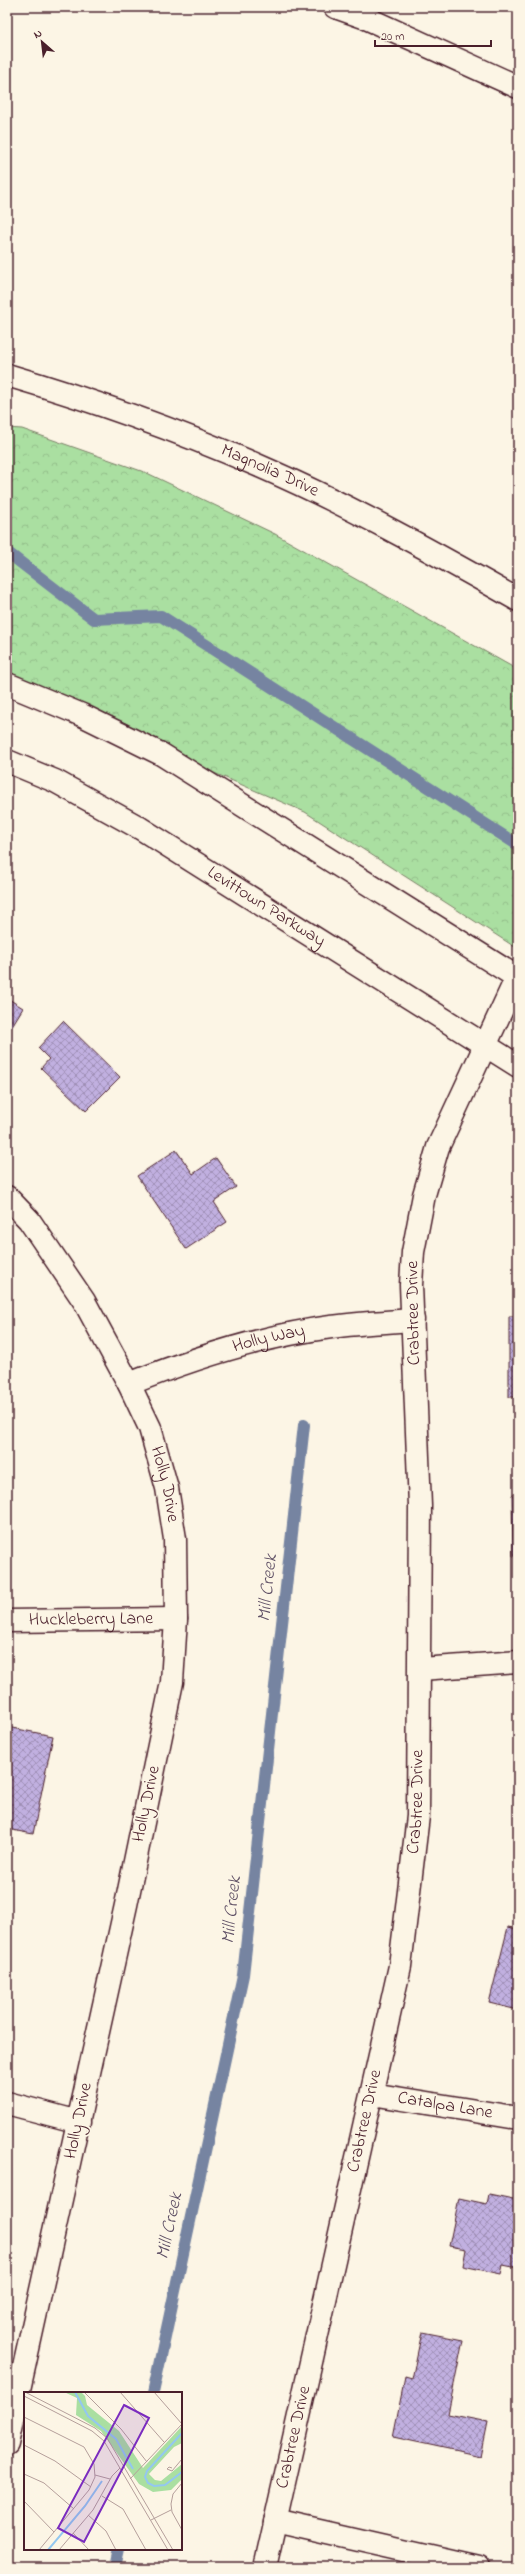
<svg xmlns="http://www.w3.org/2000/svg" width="525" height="2574" viewBox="0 0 525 2574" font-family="'Indie Flower',sans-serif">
<defs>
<pattern id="forest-crowns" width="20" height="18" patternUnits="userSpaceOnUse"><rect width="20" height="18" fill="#aadfa1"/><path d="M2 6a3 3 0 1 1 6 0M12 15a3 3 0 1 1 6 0" fill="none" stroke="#94bf8b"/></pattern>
<pattern id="building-cross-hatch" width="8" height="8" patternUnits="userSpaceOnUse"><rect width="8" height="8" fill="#c1b0e0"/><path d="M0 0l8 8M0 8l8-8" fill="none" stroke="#9f8fb6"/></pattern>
</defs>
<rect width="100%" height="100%" fill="#fcf5e5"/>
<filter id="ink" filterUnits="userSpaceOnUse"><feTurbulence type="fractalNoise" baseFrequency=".025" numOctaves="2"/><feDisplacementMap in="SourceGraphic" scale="8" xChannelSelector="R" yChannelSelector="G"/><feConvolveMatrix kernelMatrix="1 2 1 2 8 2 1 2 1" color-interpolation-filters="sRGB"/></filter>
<g filter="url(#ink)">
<path fill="url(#forest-crowns)" stroke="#7a7f66" d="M7 428 22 429 147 473 275 534 518 670V949L305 812 7 684Z"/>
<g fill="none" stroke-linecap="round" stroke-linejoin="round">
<path stroke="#7684a1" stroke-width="12" d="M7 552 94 619 161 616 518 845
M153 2393 243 1975 304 1425
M115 2567 119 2549"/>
</g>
<path fill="url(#building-cross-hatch)" stroke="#4a1f2b" d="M7 998 23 1008 7 1034Z
M63 1021 120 1077 86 1111 41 1068 49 1059 38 1048Z
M176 1150 193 1174 216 1158 236 1187 214 1202 227 1222 186 1249 137 1176Z
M509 1316H518V1397H509Z
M512 1495H518V1555L513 1556Z
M7 1727 53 1736 33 1834 7 1829Z
M508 1927 518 1929V2010L489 2003Z
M489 2194 518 2200V2268L503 2265 501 2274 463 2266 466 2249 449 2246 459 2198 487 2204Z
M422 2332 463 2340 448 2414 488 2422 481 2456 393 2437 405 2377 412 2379Z"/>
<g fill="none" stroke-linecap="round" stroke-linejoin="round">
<defs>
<g id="minor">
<path d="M335 7 366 18 518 87"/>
<path id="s1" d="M7 375C92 400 176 430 257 465 347 504 433 552 518 600"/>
<path id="s2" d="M7 1197 29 1220 84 1301 129 1384 150 1428 167 1488 175 1539 176 1619 172 1682 126 1905 7 2444"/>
<path id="s3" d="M129 1384C194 1358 262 1336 331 1327 358 1323 386 1322 413 1320"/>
<path id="s4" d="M7 1621 176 1619"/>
<path d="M421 1669 518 1662"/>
<path id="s5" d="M372 2094 518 2118"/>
<path d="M7 2103 79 2122"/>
<path d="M275 2521 478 2567"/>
<path id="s6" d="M265 2567 400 1966 418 1816 420 1506 411 1285 413 1252 424 1195 438 1147 517 977"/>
</g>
<g id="major">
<path d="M7 684 82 715 161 754 518 978"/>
<path id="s7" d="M7 761 55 781 140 828 518 1066"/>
</g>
</defs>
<use href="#minor" stroke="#4a1f2b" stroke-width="25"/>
<use href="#major" stroke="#4a1f2b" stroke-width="25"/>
<use href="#minor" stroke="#fcf5e5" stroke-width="22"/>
<use href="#major" stroke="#fcf5e5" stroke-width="22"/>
</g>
</g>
<g text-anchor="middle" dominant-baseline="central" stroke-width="3.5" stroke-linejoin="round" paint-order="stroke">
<g font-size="18" fill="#4a1f2b" stroke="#fcf5e5">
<text stroke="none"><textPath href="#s1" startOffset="280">Magnolia Drive</textPath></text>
<text stroke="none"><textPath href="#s7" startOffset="298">Levittown Parkway</textPath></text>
<text transform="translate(414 1313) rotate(-91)">Crabtree Drive</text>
<text stroke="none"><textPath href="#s3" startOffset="147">Holly Way</textPath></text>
<text stroke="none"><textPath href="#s2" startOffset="331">Holly Drive</textPath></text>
<text stroke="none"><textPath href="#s4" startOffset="84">Huckleberry Lane</textPath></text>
<text stroke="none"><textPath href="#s6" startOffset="781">Crabtree Drive</textPath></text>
<text transform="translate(147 1804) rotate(-78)">Holly Drive</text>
<text stroke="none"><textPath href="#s5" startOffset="74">Catalpa Lane</textPath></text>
<text transform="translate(79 2121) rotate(-78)">Holly Drive</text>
<text stroke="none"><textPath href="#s6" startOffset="457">Crabtree Drive</textPath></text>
<text stroke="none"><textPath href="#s6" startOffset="133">Crabtree Drive</textPath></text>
</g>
<g font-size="19" font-style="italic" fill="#605166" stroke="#fcf5e5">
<text transform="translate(268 1588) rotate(-84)">Mill Creek</text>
<text transform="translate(232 1910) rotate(-84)">Mill Creek</text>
<text transform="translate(170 2226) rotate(-78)">Mill Creek</text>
</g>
</g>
<g transform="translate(24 2392)">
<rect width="158" height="158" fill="#fcf5e5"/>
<path d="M40 0H57L61 4 63 13 95 39 119 76 158 34V51L150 55 125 82 131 88 137 89 158 72V87L147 98 129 100 115 92 77 39 52 23 53 6Z" fill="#aadfa1"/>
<path fill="none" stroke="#93c7f0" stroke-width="2" d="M51 0 64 24 92 47 109 77M158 41 123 79 121 85 124 91 130 94 141 93 158 80M24 158 61 114 78 89"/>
<path fill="none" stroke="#b59f9b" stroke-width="1" d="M1 0 71 36 83 46 149 158M60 0 97 37 123 70M96 0 140 50M130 0 158 32M0 4 68 39 80 49 144 158M0 25 60 55 70 72 71 85 65 98 15 158M0 53 31 69 67 95M148 76 145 75 143 77 148 79 158 67M0 82 20 91 50 117M71 83 86 87M106 87 158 32M158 91 149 102 147 112 148 120 158 138M78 104 99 117 122 158M0 109 30 140M64 123 82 139 92 158M127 128 147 118M49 141 65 158M35 158 69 118 88 84 96 76"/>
<path fill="#7b2cbf" fill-opacity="0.15" stroke="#7b2cbf" stroke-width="2" d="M100 13 125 26 60 150 34 136Z"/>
<rect width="158" height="158" fill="none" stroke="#4a1f2b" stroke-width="2"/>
</g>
<rect width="525" height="2574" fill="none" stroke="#fcf5e5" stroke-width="24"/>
<rect x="12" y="12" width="501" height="2550" fill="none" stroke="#4a1f2b" stroke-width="1.5" filter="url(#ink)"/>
<g transform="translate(42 42) rotate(332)" stroke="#fcf5e5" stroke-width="3" paint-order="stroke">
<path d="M0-3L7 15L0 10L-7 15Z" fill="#4a1f2b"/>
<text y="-6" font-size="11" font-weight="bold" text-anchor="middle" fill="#4a1f2b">N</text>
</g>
<path d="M375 40v6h116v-6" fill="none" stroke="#4a1f2b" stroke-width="2"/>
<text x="381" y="40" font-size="12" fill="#4a1f2b" stroke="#fcf5e5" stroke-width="3" paint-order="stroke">20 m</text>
</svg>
